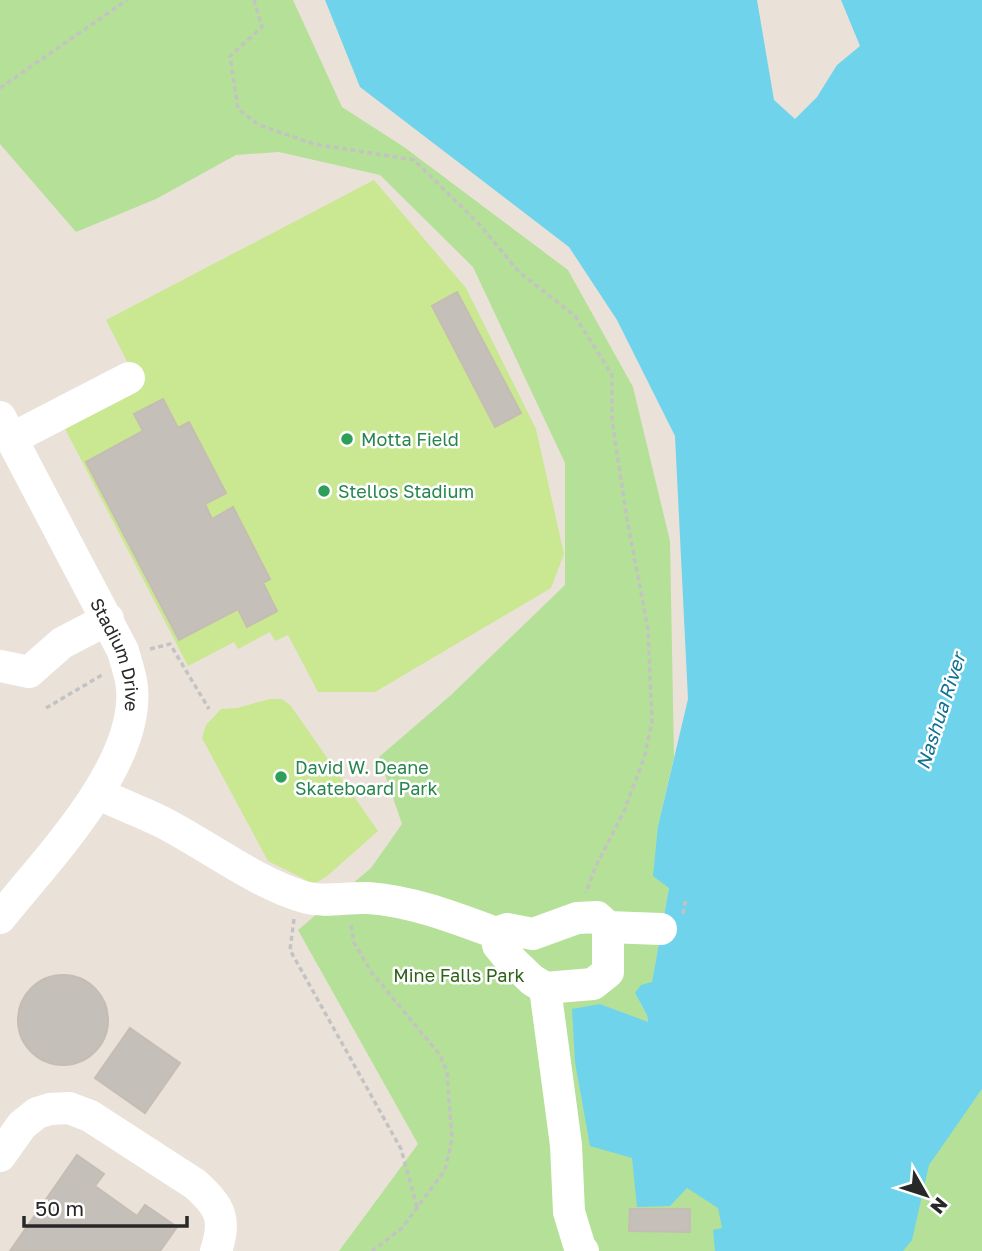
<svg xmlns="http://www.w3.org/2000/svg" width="982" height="1251" viewBox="0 0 982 1251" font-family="'Golos Text',sans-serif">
<rect width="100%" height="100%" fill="#eae2d9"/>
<path fill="#b5e097" d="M0 0H293L342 107 404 147 568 270 633 387 670 541 674 757 658 826 669 888 652 983 635 993 647 1015 648 1023 600 1004 928 1165 982 1089V1251H339L418 1144 298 930 371 868 402 824 379 757 451 695 565 585V463L473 267 380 175 279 152 236 155 156 199 76 232 0 144Z"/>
<path fill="#cae792" d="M374 180 466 288 536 429 564 554 551 588 375 692H318L288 635 275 641 270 632 238 649 234 642 188 666 61 421 137 381 106 320Z
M270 699H282L291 706 378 831 326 877 317 882H310L268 861 202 738 206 725 221 709 237 708Z"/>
<path fill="#6ed3eb" d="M325 0H757L774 100 795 119 817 97 837 65 860 46 841 0H982V1089L929 1165 912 1240 903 1251H715L713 1230 722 1228 718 1208 687 1188 670 1206 637 1207 632 1158 590 1146 575 1062 572 1009 600 1004 648 1022 647 1015 635 993 641 985 652 982 669 888 653 876 658 826 688 699 675 436 617 320 569 247 360 87Z"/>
<path fill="#c5bfb9" stroke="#c5bdb3" stroke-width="2" d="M457 292 521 413 495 427 432 306Z
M163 399 178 428 189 422 226 493 205 504 212 519 233 507 270 579 263 583 277 611 247 627 238 609 179 640 86 462 143 431 134 414Z
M18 1020a45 45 0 1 1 90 0a45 45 0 1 1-90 0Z
M130 1028 180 1063 145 1113 95 1078Z
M77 1155 104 1174 95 1186 137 1216 145 1205 177 1227 160 1251H10Z
M630 1209H690V1232L629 1231Z"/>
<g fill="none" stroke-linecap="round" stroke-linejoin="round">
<path stroke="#c3c3c3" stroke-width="3.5" stroke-dasharray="5 3.5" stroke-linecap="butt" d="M254 0 262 27 230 56 238 109 259 125 314 144 414 160 480 225 519 272 575 316 612 375V420L627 519 648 629 652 722 644 758 624 811 595 868 586 893
M0 88 127 0
M150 649 170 644 209 709
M46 708 102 675
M683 914 686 898
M294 919 290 950 401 1149 417 1207
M351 925 354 943 372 973 440 1055 447 1072 452 1139 445 1170 402 1228 372 1251"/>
<g stroke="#fff" stroke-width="32">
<path id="s1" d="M0 417 123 651C126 663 131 675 132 688 139 766 46 860 0 918"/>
<path d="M11 439 129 378"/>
<path d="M0 666 29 672 62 643 108 619"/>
<path d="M99 794C120 804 142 812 162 822 207 845 256 883 304 897 325 903 347 897 368 898 412 901 455 918 496 933"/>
<path d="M597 917 608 927V972L593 984 545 988 532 980 506 955 498 945 496 933 507 929 533 934 577 918Z"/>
<path d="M608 927 661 929"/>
<path d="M545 988 566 1145 569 1212 580 1248 583 1251"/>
<path d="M0 1156 22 1125 37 1113 50 1109 69 1108 90 1116 195 1184C220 1206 227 1219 216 1251"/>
</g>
</g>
<g fill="#2e9e5b" stroke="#fff" stroke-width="2.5">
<circle cx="347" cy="439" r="7"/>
<circle cx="324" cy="491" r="7"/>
<circle cx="281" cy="777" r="7"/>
</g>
<g text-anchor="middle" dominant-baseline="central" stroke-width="5" stroke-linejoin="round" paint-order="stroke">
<g font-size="18" fill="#27864d" stroke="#fff" text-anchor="start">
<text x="361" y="439">Motta Field</text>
<text x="338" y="491">Stellos Stadium</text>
<text x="295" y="767">David W. Deane<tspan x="295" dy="21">Skateboard Park</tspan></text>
</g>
<g font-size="18" fill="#282828" stroke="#fff">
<text stroke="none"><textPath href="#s1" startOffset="266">Stadium Drive</textPath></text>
</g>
<g font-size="18" fill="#2f621b" stroke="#fff">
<text x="459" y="975">Mine Falls Park</text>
</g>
<g font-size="19" font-style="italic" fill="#117193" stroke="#fff">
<text transform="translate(940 711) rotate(-72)">Nashua River</text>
</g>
</g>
<g transform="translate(926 1195) rotate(129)" stroke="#ffffff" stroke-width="5" paint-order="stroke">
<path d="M0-5L12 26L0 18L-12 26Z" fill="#282828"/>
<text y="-10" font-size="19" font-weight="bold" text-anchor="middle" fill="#282828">N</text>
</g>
<path d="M24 1216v10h163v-10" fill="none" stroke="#282828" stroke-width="3.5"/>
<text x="35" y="1216" font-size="21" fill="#282828" stroke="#ffffff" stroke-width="5" paint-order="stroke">50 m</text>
</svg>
